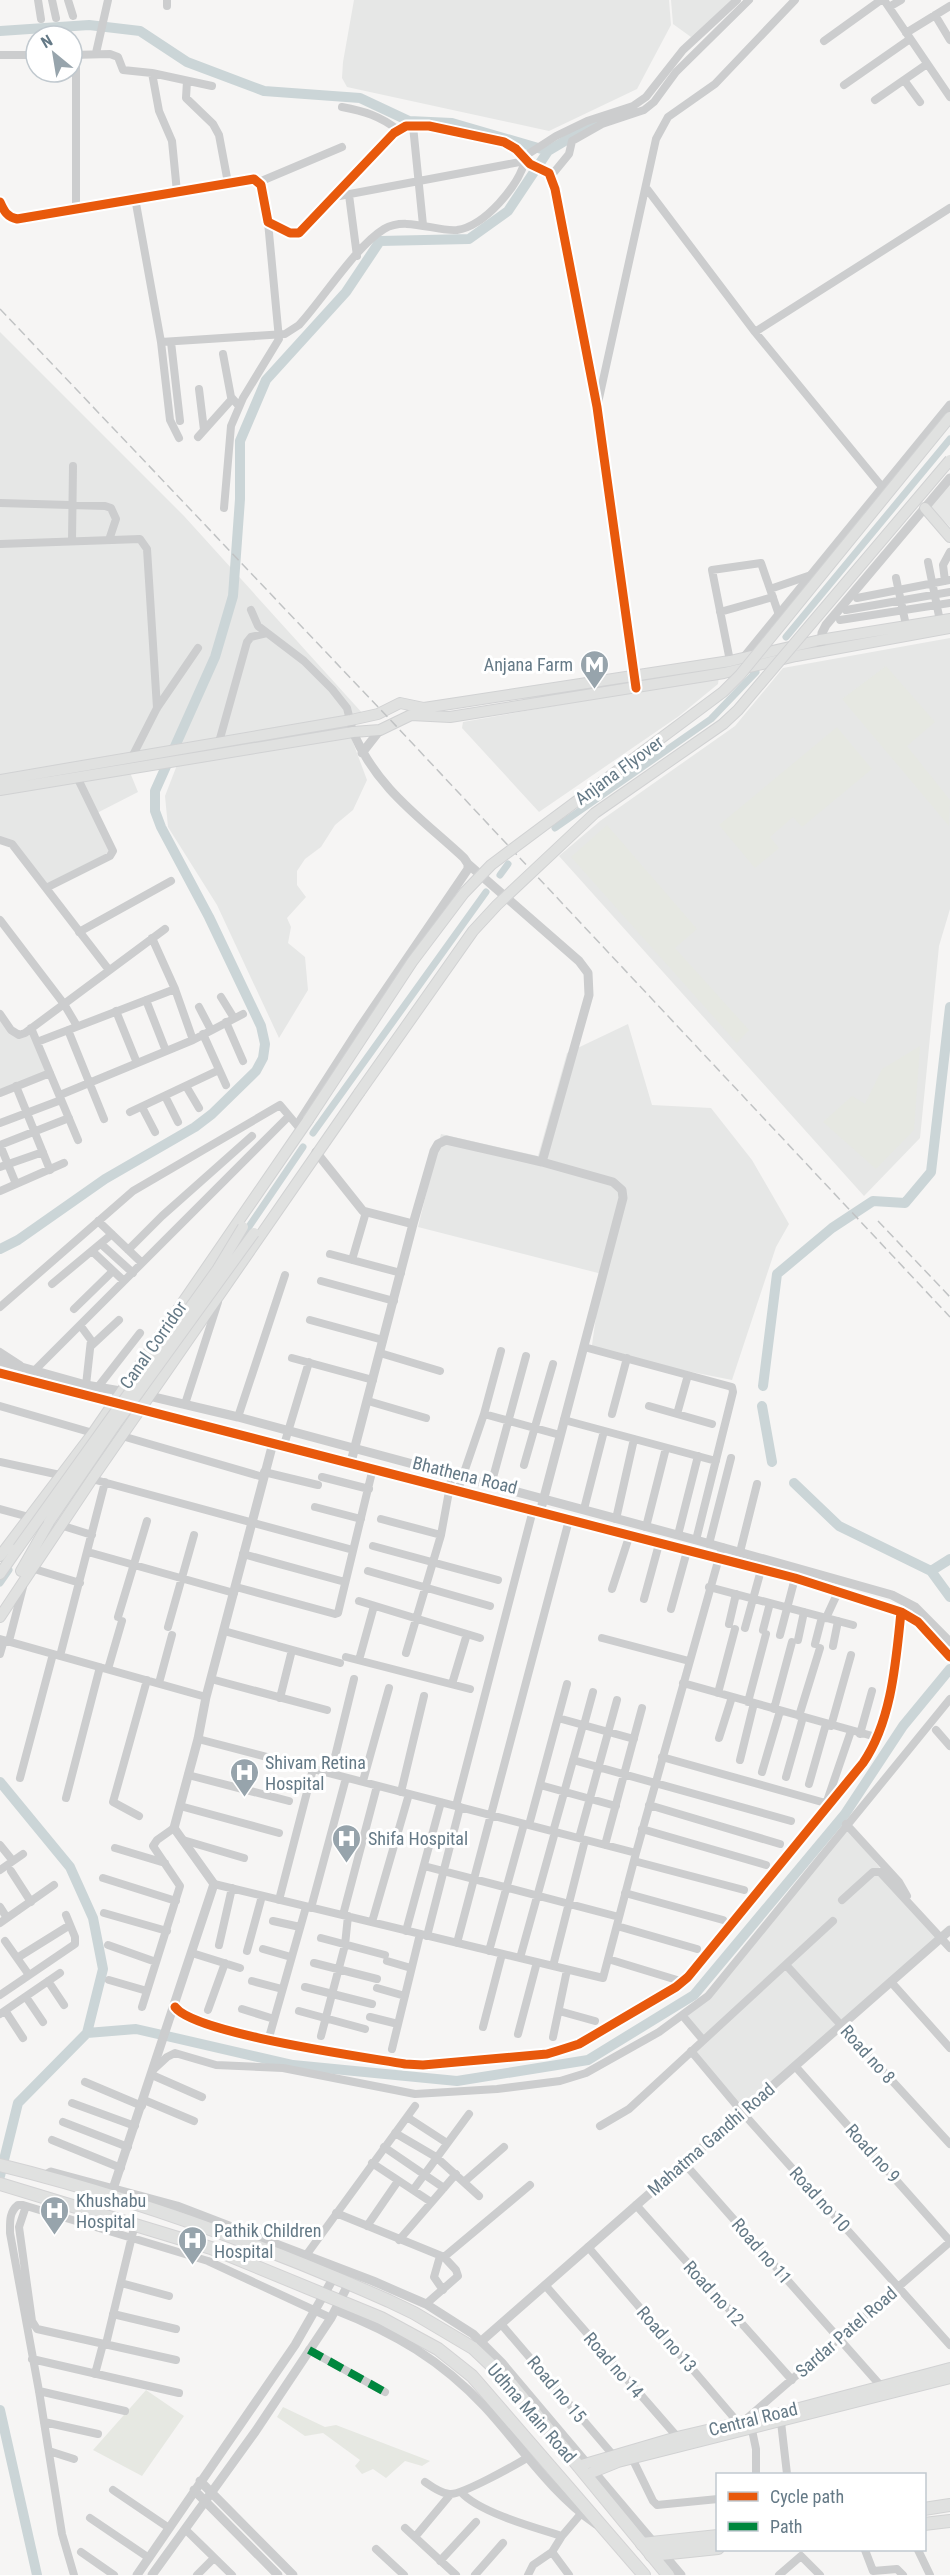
<svg xmlns="http://www.w3.org/2000/svg" width="950" height="2575" viewBox="0 0 950 2575" font-family="'Roboto Condensed',sans-serif">
<rect width="100%" height="100%" fill="#f6f5f4"/>
<path fill="#e6e7e6" d="M354 0H669L671 25 637 89 549 131 347 87 342 78 343 62Z
M671 0H732L691 37 673 24Z
M0 332 184 516 364 715 0 775Z
M950 481V527L928 505Z
M950 638V909L939 946 920 1138 864 1196 559 856 600 821 735 726 783 668Z
M719 677 718 684 679 716 539 812 462 728 463 722Z
M351 737 367 780 353 810 335 825 321 847 305 859 297 871V885L306 897 287 918 291 927 288 943 305 957 308 990 279 1038 217 905 168 827 165 796 177 765Z
M129 770 138 792 95 814 112 851 48 885 13 842 0 837V794Z
M0 1016 14 1034 31 1029 49 1072 0 1092Z
M628 1024 652 1105 711 1108 752 1160 789 1224 776 1247 732 1380 591 1352 602 1274 418 1227 441 1134 538 1156 567 1053Z
M846 1827 937 1937 742 2108 694 2051 707 2040 686 2016 709 1999Z"/>
<path fill="#e6e8e2" d="M886 666 935 722 907 746 950 800 949 826 842 699Z
M837 727 872 769 802 827 793 817 770 837 779 848 755 868 719 825Z
M607 825 697 929 675 948 749 1030 737 1043 571 857Z
M920 1046 914 1130 876 1169 823 1122 852 1096 865 1104 882 1069Z
M146 2390 184 2416 142 2476 93 2450Z
M283 2407 325 2427 336 2425 430 2461 422 2466 405 2461 386 2478 373 2469 362 2474 355 2466 360 2460 323 2433 305 2436 277 2417Z"/>
<g fill="none" stroke-linecap="round" stroke-linejoin="round">
<path stroke="#cbd5d7" stroke-width="7" d="M786 637 950 439
M555 828 711 719 756 672
M500 875 508 864
M313 1133 486 892
M242 1237 303 1147
M0 1583 9 1570"/>
<path stroke="#cbd5d7" stroke-width="10" d="M0 31 89 25 140 31 187 62 264 91 360 98 409 121 452 123 545 150
M0 1249 18 1240 105 1179 195 1127 212 1114 256 1071 263 1058 265 1044 261 1026 209 917 161 827 155 811V791L215 657 233 596 240 499V441L266 380 346 292 380 241 469 239 508 211 548 151 600 120 609 118
M763 1386 777 1274 832 1228 873 1201 905 1203 931 1172 950 1007
M762 1406 772 1462
M794 1483 839 1526 931 1571 950 1559
M931 1571 950 1597
M0 1782 70 1867 93 1918 103 1969 87 2033
M0 2176 18 2103 87 2033 136 2029 293 2065 457 2081 588 2060 694 1995 845 1814 903 1726 950 1669
M0 2410 37 2575"/>
<defs>
<path id="secondary" d="M925 508 950 537
M0 780 351 720 378 714 400 703 424 708 730 661 820 640 950 619
M0 790 353 732 380 730 411 715 450 717 724 673 796 656 950 628
M0 1556 93 1433 308 1120
M21 1571 49 1522
M0 1574 18 1548
M0 1617 92 1479 359 1093
M578 2466 677 2437 784 2412 950 2368
M586 2475 618 2462 950 2378"/>
<path id="primary" d="M924 2509 950 2505
M924 2524 950 2521
M642 2544 718 2536
M651 2555 718 2548"/>
<path id="trunk" d="M0 2165C134 2198 263 2245 389 2301L414 2313 473 2348 511 2384 668 2575
M0 2184 211 2248 381 2318 438 2349 472 2376 644 2575"/>
</defs>
<use href="#secondary" stroke="#d1d2d3" stroke-width="12"/>
<use href="#primary" stroke="#d2d3d3" stroke-width="14"/>
<use href="#trunk" stroke="#d3d3d4" stroke-width="14"/>
<path stroke="#cccdce" stroke-width="8" d="M38 0 41 19
M52 0 56 18
M68 0 73 16
M167 0V6
M884 0 950 97
M889 7 901 0
M935 15 950 40
M906 33 950 6
M824 41 881 0
M96 53 108 0
M0 55H36
M72 55 110 54 118 57 123 70 152 73 212 86
M152 73 159 111 172 141 177 192
M904 80 920 102
M187 81 186 98 213 124 219 135 228 183
M844 85 910 39
M875 100 927 64
M342 107C364 111 380 116 398 130
M413 126 423 225
M522 158 556 136 587 121 633 106 646 97 683 50 737 0
M551 176 569 154 572 141 602 124 644 110 654 102 676 72 749 0
M259 182 342 147
M647 189 755 332 883 488
M349 195 357 256
M135 198 161 342 170 420 179 438
M0 202C4 211 7 217 17 219L254 179 261 185 268 222 290 233H299L394 133 406 126H429L504 142 516 149 530 164 549 173 555 189 597 407 635 678
M76 209V55
M755 332 950 208
M161 342 285 334 299 325C323 299 356 246 384 229 406 216 436 232 457 230 485 226 518 186 525 161L334 197
M171 342 180 421
M223 354 231 397 239 406
M199 389 204 430
M598 403 656 139 668 117 715 84 795 0
M198 437 232 399
M0 503 105 506 111 508 116 519 109 540
M224 508 231 426 243 398 279 339 268 222
M72 541 73 466
M0 544 140 539 147 549 157 708
M928 562 940 621
M896 578 907 630
M945 581 943 565 950 552
M770 589 811 575
M857 598 950 580
M251 610 258 626 304 661 332 689 347 708 353 732
M846 610 950 592
M720 612 773 597
M840 620 950 603
M730 661 712 570 761 563 779 615
M219 742 247 642 251 637 267 633
M132 757 157 708 198 648
M0 840 12 844 109 970
M46 888 110 856 113 851 77 777
M0 920 64 1004 77 1026
M79 932 171 881
M152 938 175 989 193 1040
M221 997 234 1018
M146 1000 166 1051
M199 1007 211 1030
M116 1011 137 1063
M0 1014 11 1030 19 1035 25 1033 165 929
M226 1022 243 1061
M31 1028 78 1140
M68 1030 104 1119
M203 1034 226 1085
M37 1042 175 989
M16 1086 50 1170
M186 1086 199 1108
M0 1093 50 1073
M60 1095 193 1040 243 1014
M165 1096 178 1122
M142 1107 155 1132
M130 1112 219 1070
M0 1123 61 1100
M0 1145 69 1118
M0 1145 16 1184
M0 1167 43 1152
M0 1191 64 1163
M98 1221 142 1263
M101 1244 133 1273
M128 1250 162 1216 252 1136
M92 1251 124 1281
M330 1254 401 1273
M352 1260 366 1212
M321 1281 394 1301
M52 1284 112 1234
M0 1307 133 1191 280 1105 301 1130
M74 1309 113 1271
M310 1320 383 1340
M80 1325 91 1340 86 1385
M91 1346 119 1320
M584 1347 732 1387 733 1392 696 1540
M0 1352 20 1365
M380 1353 440 1371
M292 1358 373 1380
M26 1379 289 1116
M98 1387 140 1333
M368 1401 426 1418
M185 1404 218 1302
M0 1406 93 1433
M649 1406 712 1424
M484 1414 560 1435
M612 1414 627 1358
M677 1414 688 1375
M238 1417 285 1275
M564 1420 716 1461
M122 1436 263 1477
M284 1445 309 1362
M0 1462 60 1475
M524 1465 553 1364
M264 1472 318 1485
M322 1477 369 1489
M92 1479 353 1550
M491 1485 526 1356
M458 1490 484 1414 501 1351
M315 1507 361 1519
M0 1509 29 1517
M584 1509 604 1431
M381 1519 441 1535
M616 1519 634 1439
M60 1525 92 1535
M646 1527 666 1448
M678 1535 698 1456
M709 1544 731 1458
M373 1546 498 1580
M88 1552 234 1593
M740 1552 757 1484
M243 1554 345 1582
M31 1568 80 1583
M368 1571 490 1606
M236 1587 335 1614 338 1613 373 1468
M709 1587 853 1625
M612 1589 629 1537
M644 1599 659 1544
M359 1601 480 1638
M671 1609 687 1551
M118 1617 147 1521
M826 1618 838 1592
M729 1624 736 1594
M168 1627 194 1535
M745 1628 761 1570
M763 1630 770 1603
M224 1631 340 1663
M780 1635 795 1578
M602 1638 689 1661
M0 1639 206 1697
M798 1640 804 1612
M9 1641 23 1587
M815 1644 822 1617
M833 1646 838 1621
M406 1653 441 1535 452 1475
M0 1654 4 1640
M60 1656 105 1482
M346 1657 470 1689
M359 1660 374 1606
M108 1669 122 1621
M211 1679 327 1710
M159 1683 172 1635
M683 1683 876 1737
M452 1684 467 1634
M718 1693 735 1629
M280 1698 292 1650
M748 1702 766 1634
M774 1709 792 1642
M799 1716 820 1648
M558 1718 634 1739
M584 1725 593 1692
M831 1726 851 1655
M936 1730 950 1746
M860 1734 872 1691
M719 1738 732 1697
M198 1739 636 1853
M662 1757 829 1804
M573 1760 791 1821
M740 1760 754 1703
M762 1772 780 1711
M331 1773 354 1679
M188 1775 289 1801
M786 1777 803 1717
M20 1778 53 1654
M363 1781 389 1688
M809 1784 826 1724
M540 1785 616 1806
M401 1792 424 1696
M66 1798 100 1667
M826 1804 851 1731
M649 1805 780 1844
M180 1806 279 1833
M456 1806 533 1510
M139 1816 113 1802 147 1680
M846 1824 899 1882 907 1896
M529 1825 567 1684
M642 1829 766 1865
M553 1832 583 1725
M579 1838 617 1700
M183 1840 244 1858
M0 1845 13 1861
M605 1845 642 1708
M115 1848 165 1863
M634 1861 744 1890
M424 1866 619 1917
M0 1870 23 1854
M11 1871 31 1902
M103 1878 176 1901
M214 1884 603 1978 636 1853 722 1547
M625 1893 723 1920
M279 1900 313 1769
M842 1900 873 1872H880L950 1948
M0 1907 7 1918
M311 1908 346 1778
M104 1913 167 1931
M343 1915 377 1786
M273 1921 300 1927
M372 1922 409 1794
M0 1923 54 1885
M617 1926 697 1949
M406 1931 441 1802
M427 1936 460 1807
M321 1938 385 1955
M5 1941 29 1975
M457 1943 569 1520
M108 1945 156 1962
M219 1945 232 1888
M263 1949 291 1957
M247 1951 262 1896
M489 1951 524 1824
M192 1953 240 1968
M17 1958 70 1925
M520 1958 555 1832
M608 1959 677 1980
M387 1961 411 1968
M314 1963 377 1979
M786 1965 950 2144
M553 1966 585 1840
M109 1980 147 1991
M48 1981 64 2005
M252 1981 282 1989
M891 1982 950 2048
M305 1987 372 2004
M377 1988 405 1996
M0 1995 75 1944V1937L66 1915
M26 1997 43 2022
M142 2007 180 1886 153 1846 157 1840 174 1828
M175 2007C195 2034 365 2057 405 2064L423 2065 547 2054 557 2051 579 2044 676 1987 688 1977 863 1763C892 1721 896 1660 901 1612
M242 2009 274 2019
M208 2010 225 1963
M299 2011 365 2029
M559 2011 595 2021
M6 2012 23 2038
M0 2014 60 1973
M682 2015 703 2040
M370 2017 398 2024
M483 2027 502 1954
M518 2034 537 1962
M321 2036 345 1945 348 1916
M553 2037 567 1970
M268 2041 306 1907
M392 2049 420 1934
M691 2051 742 2112 950 2345
M795 2066 950 2241
M154 2069 167 2057 175 2053 216 2065 283 2068 415 2094 497 2089 560 2081 586 2073 659 2032 708 1996 950 1699
M152 2075 202 2097
M85 2082 142 2106
M144 2100 194 2121
M72 2103 135 2126
M407 2117 447 2143
M63 2122 128 2147
M600 2126 629 2109 833 1921
M395 2133 436 2157 479 2196
M52 2140 121 2168
M384 2147 444 2188
M372 2163 431 2202
M684 2163 880 2385 881 2391
M465 2181 504 2147
M413 2190 469 2114
M636 2205 792 2380
M26 2206 19 2227 32 2321 37 2329 176 2360
M336 2213 444 2257 456 2270 458 2276 426 2304
M367 2226 398 2181
M399 2240 456 2174
M588 2247 741 2426
M307 2254 415 2106
M440 2256 434 2277 443 2290
M444 2257 530 2185
M121 2283 169 2296
M545 2285 680 2440
M113 2314 176 2329
M501 2324 613 2455
M106 2344 133 2232
M309 2350 385 2392
M32 2359 179 2393
M95 2374 103 2344
M39 2391 125 2411
M745 2420 950 2242
M44 2422 98 2434
M781 2422 787 2474
M752 2430 756 2449V2474
M49 2451 74 2459
M632 2458 653 2501 657 2505 718 2499
M425 2482C432 2487 442 2494 450 2494 462 2495 515 2465 527 2458
M113 2490 169 2528
M461 2492C478 2512 536 2528 562 2536
M90 2518 149 2558
M405 2528 456 2575
M186 2530 232 2575
M415 2537 450 2495
M376 2549 404 2575
M865 2550 873 2571 897 2569 903 2575
M918 2550 930 2575
M81 2552 114 2575
M552 2552 569 2575
M440 2561 476 2522
M74 2575 62 2534 39 2391 10 2233C10 2222 9 2212 18 2205H23L208 2261 331 2318
M197 2575 214 2558
M475 2575 503 2543
M528 2575 533 2565 552 2552 562 2536 585 2509
M779 2575 801 2556 820 2575"/>
<path stroke="#cccdce" stroke-width="9" d="M821 645 822 633 826 625 950 478
M741 661 950 405
M362 753 380 730
M468 864 579 961 588 973 589 995 542 1162
M301 1131 300 1121 361 1026 468 869V864L464 858C421 818 377 789 353 732
M316 1152 363 1211 413 1224 351 1462
M413 1224 434 1151 438 1144 446 1140 542 1162 613 1182 622 1190 623 1198 542 1505
M0 1361 86 1385 126 1392
M0 1373 120 1403
M145 1395 238 1417 696 1540 892 1595 915 1607 950 1642
M136 1407 795 1578 901 1612 918 1622 950 1657
M44 2176 51 2172 177 2206 373 2281 426 2304 473 2334 502 2363 681 2575
M111 2195 214 1884 174 1828 198 1739 206 1697 273 1443
M336 2310C395 2333 441 2360 485 2407 521 2446 551 2493 596 2524
M477 2345 950 1930
M200 2481 293 2575
M194 2490 278 2575
M137 2575 295 2345 334 2277
M152 2575 255 2432 331 2318 349 2283"/>
<use href="#secondary" stroke="#e0e1e0" stroke-width="10"/>
<use href="#primary" stroke="#e0e1e0" stroke-width="12"/>
<use href="#trunk" stroke="#e0e1e0" stroke-width="12"/>
<path stroke="#c1c3c4" stroke-width="1.5" stroke-dasharray="9 4.5" stroke-linecap="butt" d="M0 309 398 728 950 1317
M878 1221 950 1297"/>
<defs>
<path id="secondary-bridge" d="M359 1093 473 931 497 905 595 813 723 724 738 710 950 460
M308 1120 412 962 464 893 491 865 723 692 740 675 950 417
M49 1522 118 1421 254 1233
M18 1548 217 1270 243 1227"/>
</defs>
<use href="#secondary-bridge" stroke="#d1d2d3" stroke-width="12" stroke-linecap="butt"/>
<use href="#secondary-bridge" stroke="#e0e1e0" stroke-width="10"/>
<path stroke="#00873e" stroke-width="8" stroke-dasharray="15 8" stroke-linecap="butt" d="M309 2350 385 2392"/>
<defs>
<path id="cycleway" d="M0 202C4 211 7 217 17 219L254 179 261 185 268 222 290 233H299L394 133 406 126H429L504 142 516 149 530 164 549 173 555 189 597 407 636 688
M0 1373 795 1578 901 1612 918 1622 950 1657
M175 2007C195 2034 365 2057 405 2064L423 2065 547 2054 557 2051 579 2044 676 1987 688 1977 863 1763C892 1721 896 1660 901 1612"/>
</defs>
<use href="#cycleway" stroke="#fff" stroke-width="13"/>
<use href="#cycleway" stroke="#e8590c" stroke-width="9"/>
</g>
<defs>
<symbol id="metro-pin" viewBox="-11 -11 22 30"><path d="M0 17L-7.5 6A9.5 9.5 0 1 1 7.5 6Z" fill="#97a4ac" stroke="#fff"/><path d="M-5.5 5V-5H-3L0 0L3-5H5.5V5H3V-.5L0 4L-3-.5V5Z" fill="#fff"/></symbol>
<symbol id="hospital-pin" viewBox="-11 -11 22 30"><path d="M0 17L-7.5 6A9.5 9.5 0 1 1 7.5 6Z" fill="#97a4ac" stroke="#fff"/><path d="M-5-5h3v3.5h4V-5h3V5h-3V1.5h-4V5h-3Z" fill="#fff"/></symbol>
</defs>
<g fill-rule="evenodd">
<use href="#metro-pin" x="578" y="648" width="33" height="45"/>
<use href="#hospital-pin" x="228" y="1756" width="33" height="45"/>
<use href="#hospital-pin" x="330" y="1822" width="33" height="45"/>
<use href="#hospital-pin" x="38" y="2194" width="33" height="45"/>
<use href="#hospital-pin" x="176" y="2224" width="33" height="45"/>
</g>
<g text-anchor="middle" dominant-baseline="central" stroke-width="6" stroke-linejoin="round" paint-order="stroke">
<g font-size="18" fill="#647986" stroke="#fff" text-anchor="start">
<text x="573" y="664" text-anchor="end">Anjana Farm</text>
<text x="265" y="1762">Shivam Retina<tspan x="265" dy="21">Hospital</tspan></text>
<text x="368" y="1838">Shifa Hospital</text>
<text x="76" y="2200">Khushabu<tspan x="76" dy="21">Hospital</tspan></text>
<text x="214" y="2230">Pathik Children<tspan x="214" dy="21">Hospital</tspan></text>
</g>
<g font-size="18" fill="#647986" stroke="#fff">
<text transform="translate(619 770) rotate(-36)">Anjana Flyover</text>
<text transform="translate(153 1345) rotate(-55)">Canal Corridor</text>
<text transform="translate(465 1475) rotate(14)">Bhathena Road</text>
<text transform="translate(868 2054) rotate(48)">Road no 8</text>
<text transform="translate(711 2139) rotate(-41)">Mahatma Gandhi Road</text>
<text transform="translate(873 2153) rotate(48)">Road no 9</text>
<text transform="translate(820 2199) rotate(48)">Road no 10</text>
<text transform="translate(762 2251) rotate(49)">Road no 11</text>
<text transform="translate(714 2293) rotate(48)">Road no 12</text>
<text transform="translate(846 2332) rotate(-41)">Sardar Patel Road</text>
<text transform="translate(667 2339) rotate(49)">Road no 13</text>
<text transform="translate(614 2365) rotate(49)">Road no 14</text>
<text transform="translate(557 2389) rotate(50)">Road no 15</text>
<text transform="translate(532 2413) rotate(49)">Udhna Main Road</text>
<text transform="translate(753 2419) rotate(-14)">Central Road</text>
</g>
</g>
<rect x="716" y="2473" width="210" height="78" fill="#ffffff" stroke="#c1c9cf" stroke-width="1.5"/>
<rect x="728" y="2492" width="30" height="9" fill="#e8590c" stroke="#c1c9cf" stroke-width="1.5"/>
<text x="770" y="2503" font-size="18" fill="#647986">Cycle path</text>
<rect x="728" y="2522" width="30" height="9" fill="#00873e" stroke="#c1c9cf" stroke-width="1.5"/>
<text x="770" y="2533" font-size="18" fill="#647986">Path</text>
<g transform="translate(54 54) rotate(330)"><circle r="28" fill="#ffffff" stroke="#c1c9cf" stroke-width="1.5"/>
<path d="M0-4.5L10 22L0 15L-10 22Z" fill="#97a4ac"/>
<text y="-9" font-size="16" font-weight="bold" text-anchor="middle" fill="#647986">N</text>
</g>
</svg>
